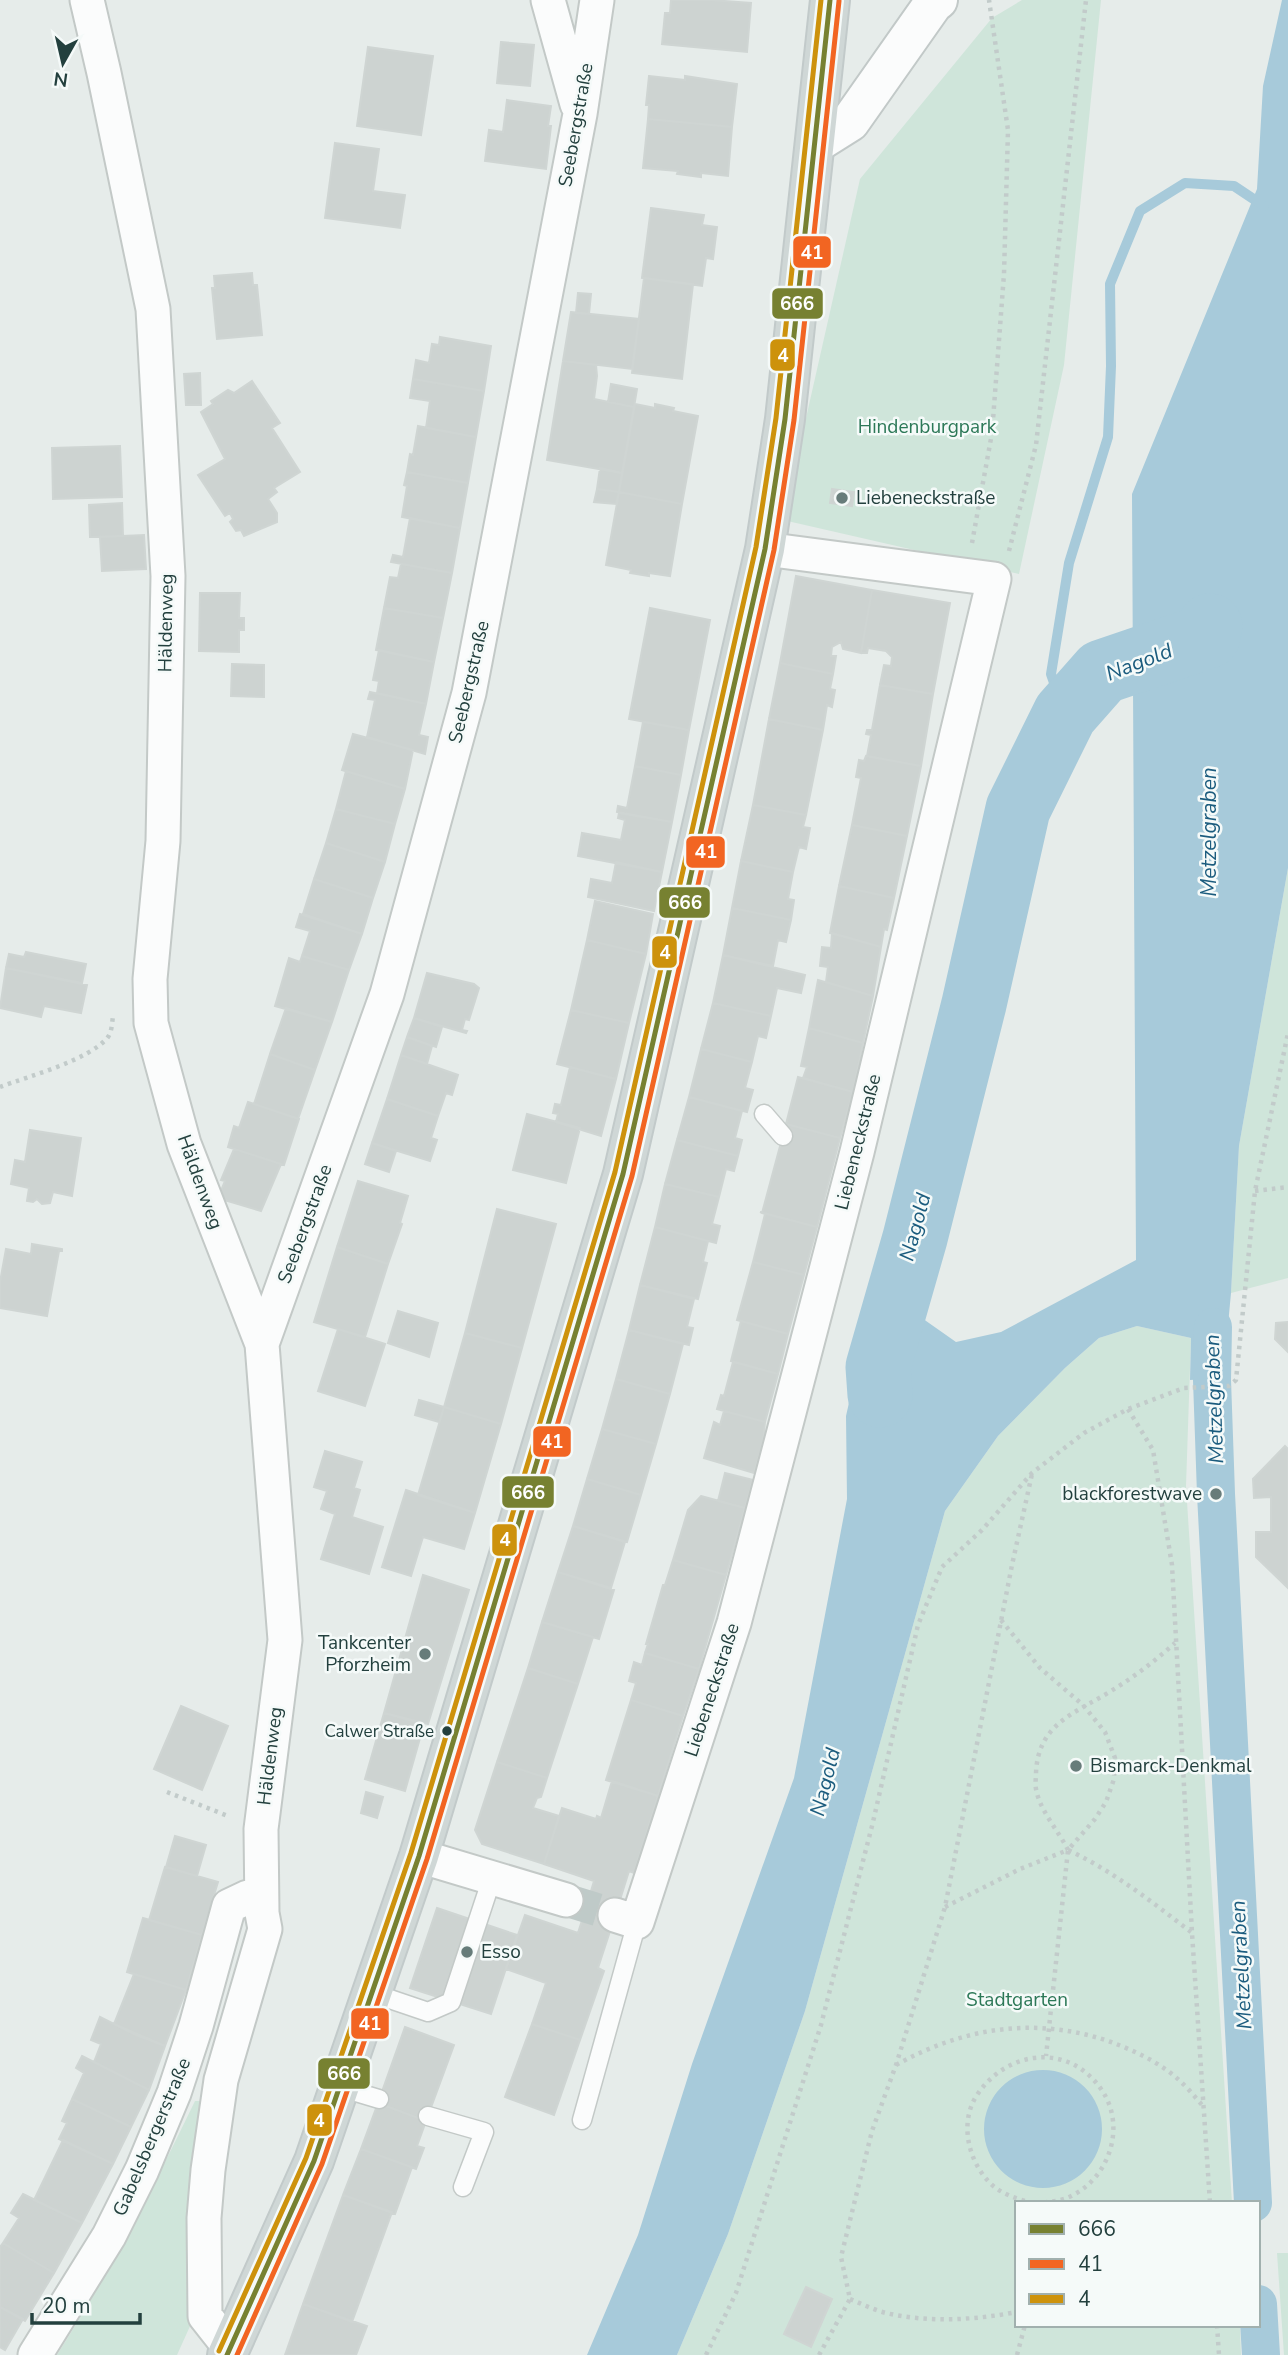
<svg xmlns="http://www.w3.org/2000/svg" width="1288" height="2355" viewBox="0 0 1288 2355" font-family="'Nunito Sans',sans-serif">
<rect width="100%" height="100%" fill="#e6ecea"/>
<path fill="#cfe5da" d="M1022 0H1101L1064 365 1019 574 783 520 860 179 992 18Z
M1288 868V1278L1231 1293 1239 1146Z
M1137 1326 1191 1338 1186 1486 1232 2203H1017V2325H1240L1241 2355H677L728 2234 805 2011 945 1511 998 1436 1065 1368 1099 1338Z
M195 2101H200L188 2207 191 2324 177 2355H57C109 2273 153 2188 195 2101Z
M1277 2253H1288V2355H1284Z"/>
<path fill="#a7cada" d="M1282 0H1288V868L1239 1146 1231 1293 1223 1378 1190 1380 1191 1338 1137 1326 1099 1338 1065 1368 998 1436 945 1511 805 2011 728 2234 677 2355H587L638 2235 692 2064 794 1778 847 1499 846 1416 871 1305 919 1316 956 1342 1001 1332 1136 1260 1132 494 1257 189 1263 86Z
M984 2129a59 59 0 1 1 118 0a59 59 0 1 1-118 0Z"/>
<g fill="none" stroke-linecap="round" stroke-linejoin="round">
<path stroke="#a7cada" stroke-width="10" d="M1065 714 1051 674 1069 563 1108 437 1111 366 1110 284 1140 211 1185 183 1234 186 1264 206"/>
<path stroke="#a7cada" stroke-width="38" d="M1213 1327 1212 1380 1216 1494 1253 2203
M1258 2304 1261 2355"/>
<path stroke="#a7cada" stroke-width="65" d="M880 1395 878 1367 915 1238 974 1004 1018 809 1065 714 1102 672 1208 636 1210 626"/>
</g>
<path fill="#cdd3d1" stroke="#cfd5d3" stroke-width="2" d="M671 0H711L751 3 747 52 662 44 665 13H670Z
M501 42 534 45 530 86 497 83Z
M368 47 433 56 421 135 357 126Z
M649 76 685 80V76L737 84 732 127 648 119 649 105H646Z
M507 100 551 106 548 126H551L546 169 485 161 489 130 503 132Z
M648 119 732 127 728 176 701 173V177L677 174 678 171 643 168Z
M335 143 379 149 373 191 405 195 400 228 325 218Z
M651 208 704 215 702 225 717 227 713 259 706 258 702 286 642 278Z
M252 273 253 285H257L262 335 217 339 212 288H215L214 276Z
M644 278 693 284 682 379 632 373Z
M578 293 591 294 589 314 576 313Z
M571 312 639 319 632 369 563 361Z
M440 337 491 346 484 391 413 379 416 360 429 363 432 344 439 345Z
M563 361 596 365 597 376 594 399 634 407 622 473 547 460Z
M200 373 201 405H186L184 374Z
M413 379 484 391 476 437 426 428 430 401 410 398Z
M252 381 280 423 272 428 300 472 274 488 277 492 268 499 277 513V522L244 536 241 530 236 531 230 522 233 519 230 513 225 516 198 475 225 459 201 412 213 404 211 401 228 390 234 393Z
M611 384 637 389 634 407 608 402Z
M635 404 655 408V404L674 408 673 411 698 416 682 504 619 492Z
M418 426 476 437 468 483 407 472 410 454 413 455Z
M120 446 122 497 53 499 52 448Z
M600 468 622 473 619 492 597 489Z
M407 472 468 483 460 528 402 517 407 486 404 485Z
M597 489 619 492 616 504 594 502Z
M832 489 854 492 852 506 830 503Z
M619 492 682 504 670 576 649 573V576L630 573 631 570 606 565Z
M122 503 123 536 90 537 89 505Z
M410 518 460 528 452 573 391 562 393 555 403 557Z
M144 535 146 569 102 571 100 537Z
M401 564 452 573 443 618 384 608 390 577 398 578Z
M796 576 872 590 861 653 843 649 841 642 832 647 831 656H836L833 674 780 663Z
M872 590 950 603 933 694 880 685 884 665 891 666 892 657 886 651 868 648 867 653H861Z
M200 593H240L239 618H244V630H239V652L199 651Z
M384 608 443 618 434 662 376 650Z
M650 608 710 620 689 730 629 719Z
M379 650 434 662 426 704 377 693 379 681 373 680Z
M780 663 833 674 830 689 835 690 832 707 827 705 823 730 769 719Z
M232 664 264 665V697L231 696Z
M880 685 933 694 921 766 867 756 871 735 866 734 867 730H872Z
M370 692 426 704 419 735 428 737 425 754 367 737 375 700 368 699Z
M769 719 823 730 806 815 753 805Z
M643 722 689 730 681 775 635 766Z
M353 734 413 750 405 789 342 770Z
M866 756 921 766 907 836 852 825 861 778 856 777 859 760 864 761Z
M635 766 681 775 672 822 617 812 618 806 627 808Z
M346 771 405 789 395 824 336 809Z
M753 805 806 815 803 827 810 828 806 849 799 847 793 872 741 861Z
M336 809 395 824 385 862 326 843Z
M619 813 672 822 662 872 578 856 582 833 621 840 625 820 618 818Z
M852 825 907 836 894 898 839 886Z
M326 843 385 862 373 898 314 879Z
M741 861 793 872 788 899 794 900 791 920 732 908Z
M616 862 662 872 654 911 588 897 591 879 612 883Z
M314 879 373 898 362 934 303 914Z
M839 886 894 898 887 930 884 929 881 947 830 933Z
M595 901 653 914 646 954 587 940Z
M732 908 791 920 786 942 778 940 773 966 723 955Z
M300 914 362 934 349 970 302 956 310 931 296 927Z
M832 933 881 947 873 996 826 982 828 967 820 966 822 947 831 948Z
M587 940 646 954 629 1023 571 1010Z
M26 952 86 964 82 983 6 968 9 954 24 957Z
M723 955 805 975 801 993 777 988 771 1016 713 1003Z
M302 956 349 970 332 1022 275 1006 289 958 300 962Z
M6 968 87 985 81 1013 44 1006 41 1017 0 1008Z
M427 973 474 984 479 988 469 1020 465 1019 462 1030 467 1031 466 1033 414 1018Z
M818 980 873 996 863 1043 809 1028Z
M713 1003 771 1016 766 1038 758 1036 752 1062 701 1049Z
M286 1008 332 1022 315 1070 270 1054Z
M571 1010 629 1023 616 1079 557 1064Z
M414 1018 442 1027 436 1047 407 1037Z
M809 1028 863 1043 853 1092 803 1078 807 1067 801 1066Z
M407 1037 432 1046 427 1064 401 1055Z
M701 1049 752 1062 745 1088 753 1090 747 1112 689 1097Z
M270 1054 315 1070 298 1119 254 1104Z
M401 1055 458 1075 452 1095 446 1093 438 1116 387 1099Z
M570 1067 616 1079 601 1136 556 1122 558 1114 553 1113 555 1104 561 1105Z
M798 1077 853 1092 840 1138 786 1124Z
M689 1097 742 1111 735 1138 742 1140 738 1156 677 1140Z
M387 1099 438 1116 431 1138 437 1140 430 1161 372 1143Z
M248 1102 299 1119 284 1165 228 1147 234 1126 239 1128Z
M527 1114 580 1128 566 1183 513 1170Z
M786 1124 840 1138 817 1227 762 1213Z
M30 1130 81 1138 72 1196 53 1192 50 1203 42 1204 37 1199 33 1202 27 1201 29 1188 11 1184 15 1160 25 1162Z
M677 1140 738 1156 734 1171 726 1169 719 1197 665 1184Z
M372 1143 396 1151 389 1172 365 1164Z
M234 1149 281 1164 261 1211 218 1198 225 1181 221 1180Z
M358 1181 408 1196 400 1223 402 1224 388 1264 337 1247Z
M665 1184 719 1197 712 1224 720 1226 716 1243 655 1227Z
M497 1209 556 1224 522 1348 465 1333Z
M760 1212 817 1227 804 1275 753 1262 765 1214Z
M655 1227 708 1241 703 1262 707 1263 698 1299 640 1285Z
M32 1244 62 1249V1251H59L47 1316 0 1308V1282L6 1249 31 1254Z
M337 1247 388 1264 365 1337 314 1322Z
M753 1262 804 1275 788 1334 737 1320Z
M640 1285 694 1299 687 1327 693 1328 689 1345 629 1330Z
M398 1311 438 1323 429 1357 388 1343Z
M741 1321 788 1334 778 1374 731 1361Z
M1288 1322V1352L1275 1339 1276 1323Z
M338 1329 385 1344 365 1406 318 1391Z
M629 1330 683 1344 670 1394 616 1379Z
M465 1333 522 1348 501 1424 444 1407Z
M733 1362 778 1374 765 1422 717 1409 721 1395 724 1396Z
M616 1379 670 1394 656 1444 602 1429Z
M419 1400 444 1407 439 1422 415 1415Z
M444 1407 501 1424 475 1513 418 1495Z
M724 1411 765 1422 763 1443 754 1473 704 1458 714 1422 720 1425Z
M602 1429 656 1444 641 1495 587 1479Z
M1285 1446 1288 1449V1588L1256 1557V1532H1271V1497L1254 1498 1253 1479Z
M325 1451 362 1462 354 1488 360 1490 352 1517 383 1527 369 1574 321 1559 335 1514 321 1509 327 1491 314 1487Z
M725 1473 753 1480 745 1508 718 1501Z
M587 1479 641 1495 627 1542 573 1526Z
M406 1490 475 1513 464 1549 423 1537 411 1576 382 1567Z
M701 1496 745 1508 726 1575 673 1560 688 1510Z
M573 1526 625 1542 611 1588 558 1572Z
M673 1560 726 1575 699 1669 645 1653 648 1644H646L663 1585H665Z
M558 1572 614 1590 599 1639 542 1622Z
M423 1575 469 1590 428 1724 384 1713Z
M542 1622 593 1637 578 1684 528 1668Z
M645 1653 699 1669 683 1716 631 1700 636 1683 629 1681 634 1662 642 1665Z
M528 1668 578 1684 547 1778 497 1762Z
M631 1700 683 1716 658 1796 606 1780Z
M181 1706 228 1726 202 1790 154 1769Z
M384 1713 424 1724 405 1791 365 1779Z
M497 1762 547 1778 541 1797 537 1798 533 1808 559 1816 544 1864 482 1844 475 1830Z
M612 1781 658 1796 634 1873 629 1871 614 1919 585 1911 594 1881 544 1864 562 1808 596 1819 597 1816 601 1818Z
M366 1792 383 1797 377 1818 361 1813Z
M175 1836 206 1845 197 1876 166 1867Z
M165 1867 218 1882 202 1935 149 1920Z
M437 1908 517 1935 491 2014 410 1988Z
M585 1911 614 1919 598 1968 604 1971 580 2040 532 2024 546 1983 506 1969 525 1915 578 1933Z
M143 1918 202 1935 186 1990 127 1972Z
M134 1974 186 1990 165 2046 114 2024Z
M100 2017 136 2035 165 2046 149 2090 94 2062 101 2044 91 2040Z
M532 2024 580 2040 554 2115 505 2097Z
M405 2027 454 2045 426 2121 378 2103Z
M82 2056 149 2090 131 2127 72 2099 84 2073 76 2068Z
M72 2099 131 2127 113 2164 59 2139 67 2123 62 2121Z
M378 2103 426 2121 417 2146 424 2148 416 2169 361 2149Z
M63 2140 113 2164 82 2223 34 2200Z
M361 2149 412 2167 395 2214 343 2195Z
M23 2194 82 2223 54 2273 3 2243 19 2218 11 2213Z
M343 2195 392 2212 352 2322 303 2304Z
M3 2243 54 2273 25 2321 0 2307V2247Z
M806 2287 832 2299 811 2347 784 2334Z
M303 2304 367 2326 356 2355H285Z
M0 2307 23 2319 5 2350 0 2347Z"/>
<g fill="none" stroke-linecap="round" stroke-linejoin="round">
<path stroke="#bfcac8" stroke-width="33" stroke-dasharray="33 17" stroke-linecap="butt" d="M566 1900 615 1915"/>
<defs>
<path id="lane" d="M764 1114 783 1136
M372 1993 428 2012 451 2002 492 1878
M339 2087 379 2099
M428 2116 484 2132 463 2187
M582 2120 637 1922"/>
<path id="street" d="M87 0 104 73 153 309 168 576 163 841 150 979 151 1023 184 1144 262 1344 285 1640 261 1829 262 1913 265 1929 221 2080 208 2170 204 2218 205 2316 231 2349
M548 0 577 104
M262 1344 387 994 469 693 580 114 597 0
M419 1856 566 1900
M615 1915 637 1922 734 1623 857 1152 994 579 765 549
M35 2355 109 2236 142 2170 174 2093 196 2026 229 1906 248 1897 258 1900 262 1913"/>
<path id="secondary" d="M815 144 850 122 933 4 938 0"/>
<path id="primary" d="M227 2355 314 2161 419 1856 623 1174 765 549 785 419 830 0"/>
</defs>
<use href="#lane" stroke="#c3c9c7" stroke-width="21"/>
<use href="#street" stroke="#c3c9c7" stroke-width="37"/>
<use href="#secondary" stroke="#c2c9c8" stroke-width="42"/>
<use href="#primary" stroke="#c2caca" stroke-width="42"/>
<path stroke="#c2cbca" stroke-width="4.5" stroke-dasharray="3.5 5" stroke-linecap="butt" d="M972 543 992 433 1004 274 1008 130 989 0
M1009 551 1036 445 1086 0
M0 1087C29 1076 90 1060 108 1037 112 1031 112 1023 113 1016
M1255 1191 1288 1187
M1128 1409 1153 1450 1172 1565 1192 1933 1210 2203
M1001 1620 1040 1668 1083 1705 1105 1732 1115 1758 1114 1779 1106 1802 1095 1819 1068 1850 1046 2056
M167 1792 228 1816
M1068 1850C1058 1830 1040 1811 1036 1789 1035 1784 1036 1778 1036 1773 1038 1723 1076 1713 1111 1691 1134 1677 1155 1661 1175 1643
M945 1907 1020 1869 1068 1850C1113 1871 1152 1902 1191 1932
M896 2065C964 2027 1037 2016 1111 2042 1135 2051 1161 2063 1180 2081 1188 2088 1195 2097 1202 2105
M1033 2203C1017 2199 1001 2194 990 2183 968 2161 959 2122 977 2095 1007 2050 1068 2042 1101 2089 1126 2124 1111 2174 1075 2194 1062 2202 1048 2202 1034 2203
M850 2299C862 2304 874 2310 886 2313 929 2323 974 2320 1017 2312
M1217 2325 1219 2355
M706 2355 736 2293 821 2025 873 1822 918 1625 942 1567 982 1530 1032 1473 1084 1433 1128 1409 1184 1388 1229 1386 1236 1380 1255 1191 1288 1033
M819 2355 850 2299 841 2257 872 2131 896 2065 945 1907 1012 1565 1032 1474
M1017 2355 1025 2325"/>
<use href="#lane" stroke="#fbfcfc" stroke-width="18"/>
<use href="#street" stroke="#fbfcfc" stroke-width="33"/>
<use href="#secondary" stroke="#fbfcfc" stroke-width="38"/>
<use href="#primary" stroke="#cfd7d6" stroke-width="38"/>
<defs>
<path id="bus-1" d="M227 2355 314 2161 419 1856 623 1174 765 549 785 419 830 0"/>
<path id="bus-2" d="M237 2355 322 2164 427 1859 632 1176 774 550 794 420 839 1"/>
<path id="bus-3" d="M219 2351 306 2158 411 1853 615 1172 756 547 776 418 821 0"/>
</defs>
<use href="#bus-1" stroke="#f5faf9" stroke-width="10"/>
<use href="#bus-2" stroke="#f5faf9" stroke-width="10"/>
<use href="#bus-3" stroke="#f5faf9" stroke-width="10"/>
<use href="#bus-1" stroke="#778131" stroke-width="5"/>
<use href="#bus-2" stroke="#f26522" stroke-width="5"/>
<use href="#bus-3" stroke="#cd920c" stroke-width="5"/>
</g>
<g fill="#677c7a" stroke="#f5faf9" stroke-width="2.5">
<circle cx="842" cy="498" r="7"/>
<circle cx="1216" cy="1494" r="7"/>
<circle cx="425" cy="1654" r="7"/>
<circle cx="1076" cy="1766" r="7"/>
<circle cx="467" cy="1952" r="7"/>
</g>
<circle fill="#23403e" stroke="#f5faf9" stroke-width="2.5" cx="447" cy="1731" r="6"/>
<g text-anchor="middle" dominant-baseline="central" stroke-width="5" stroke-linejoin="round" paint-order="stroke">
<g font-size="17" fill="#23403e" stroke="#f5faf9" text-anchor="end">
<text x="434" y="1731">Calwer Straße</text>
</g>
<g font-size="19" fill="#23403e" stroke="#f5faf9">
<text transform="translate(576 125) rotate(-80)">Seebergstraße</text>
<text transform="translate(166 623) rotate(-89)">Häldenweg</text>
<text transform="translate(469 682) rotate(-77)">Seebergstraße</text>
<text transform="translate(858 1142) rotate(-76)">Liebeneckstraße</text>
<text transform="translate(200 1182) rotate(70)">Häldenweg</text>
<text transform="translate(305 1224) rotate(-70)">Seebergstraße</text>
<text transform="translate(712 1690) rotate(-72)">Liebeneckstraße</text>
<text transform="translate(270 1756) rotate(-83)">Häldenweg</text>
<text transform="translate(152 2137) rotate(-67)">Gabelsbergerstraße</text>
</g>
<g font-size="19" fill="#2c7857" stroke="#f5faf9">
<text x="927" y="427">Hindenburgpark</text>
<text x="1017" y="2000">Stadtgarten</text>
</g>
<g font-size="19" fill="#23403e" stroke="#f5faf9" text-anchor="start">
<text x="856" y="498">Liebeneckstraße</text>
<text x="1202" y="1494" text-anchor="end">blackforestwave</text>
<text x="411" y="1643" text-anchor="end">Tankcenter<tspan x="411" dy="22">Pforzheim</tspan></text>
<text x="1090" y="1766">Bismarck-Denkmal</text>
<text x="481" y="1952">Esso</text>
</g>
<g font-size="21" font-style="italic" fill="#1b5c7e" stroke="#f5faf9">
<text transform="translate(1139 662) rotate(-21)">Nagold</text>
<text transform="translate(1209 832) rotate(-90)">Metzelgraben</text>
<text transform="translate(915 1227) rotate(-75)">Nagold</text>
<text transform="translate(1214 1399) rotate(-92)">Metzelgraben</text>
<text transform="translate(825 1782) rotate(-76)">Nagold</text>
<text transform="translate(1241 1965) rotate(-93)">Metzelgraben</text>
</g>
</g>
<g stroke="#f5faf9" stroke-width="2.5">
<rect x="792" y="235" width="40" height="34" rx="7" fill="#f26522"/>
<rect x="771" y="287" width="53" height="33" rx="7" fill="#778131"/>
<rect x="769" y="338" width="27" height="34" rx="7" fill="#cd920c"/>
<rect x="685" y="835" width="41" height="34" rx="7" fill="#f26522"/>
<rect x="658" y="886" width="53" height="33" rx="7" fill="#778131"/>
<rect x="651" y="935" width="27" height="34" rx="7" fill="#cd920c"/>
<rect x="532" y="1425" width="40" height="33" rx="7" fill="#f26522"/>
<rect x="501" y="1475" width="54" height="34" rx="7" fill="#778131"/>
<rect x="491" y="1523" width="27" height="34" rx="7" fill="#cd920c"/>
<rect x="350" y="2007" width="40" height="33" rx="7" fill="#f26522"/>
<rect x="317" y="2057" width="54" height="33" rx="7" fill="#778131"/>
<rect x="306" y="2103" width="27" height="34" rx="7" fill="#cd920c"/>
</g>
<g font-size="19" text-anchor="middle" font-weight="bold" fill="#fff">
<text x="812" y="259">41</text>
<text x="797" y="310">666</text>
<text x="783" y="362">4</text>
<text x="706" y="858">41</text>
<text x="685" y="909">666</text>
<text x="665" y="959">4</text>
<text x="552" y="1448">41</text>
<text x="528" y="1499">666</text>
<text x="505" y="1546">4</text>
<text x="370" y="2030">41</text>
<text x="344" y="2080">666</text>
<text x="319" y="2127">4</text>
</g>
<rect x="1015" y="2201" width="245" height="126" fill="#f5faf9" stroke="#a1b0ae" stroke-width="2"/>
<rect x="1029" y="2224" width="35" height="10" fill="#778131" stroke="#a1b0ae" stroke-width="2"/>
<text x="1078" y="2236" font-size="21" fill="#23403e">666</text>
<rect x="1029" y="2259" width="35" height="10" fill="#f26522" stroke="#a1b0ae" stroke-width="2"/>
<text x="1078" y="2271" font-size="21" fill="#23403e">41</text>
<rect x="1029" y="2294" width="35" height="10" fill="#cd920c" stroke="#a1b0ae" stroke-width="2"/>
<text x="1078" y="2306" font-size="21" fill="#23403e">4</text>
<g transform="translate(63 63) rotate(188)" stroke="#f5faf9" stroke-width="5" paint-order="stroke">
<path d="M0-5L12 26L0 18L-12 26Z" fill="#23403e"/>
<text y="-10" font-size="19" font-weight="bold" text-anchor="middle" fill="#23403e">N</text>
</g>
<path d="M32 2313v10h108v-10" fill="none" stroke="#23403e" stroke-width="3.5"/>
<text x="42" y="2313" font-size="21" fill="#23403e" stroke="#f5faf9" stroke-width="5" paint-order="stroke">20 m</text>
</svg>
